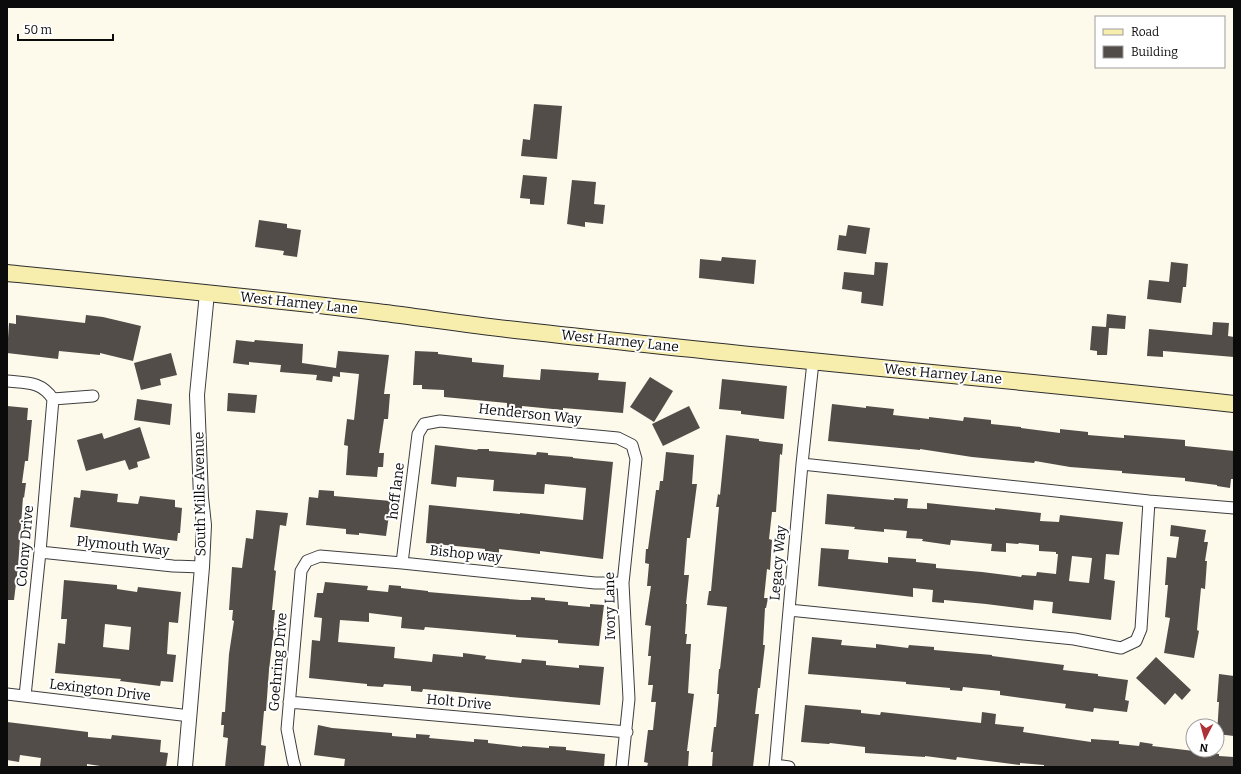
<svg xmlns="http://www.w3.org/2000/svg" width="1241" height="774" viewBox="0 0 1241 774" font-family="Bitter,serif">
<rect width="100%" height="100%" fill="#fdfaec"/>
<path fill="#534d49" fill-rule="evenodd" d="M534 104 562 106 557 159 521 156 523 139 530 140Z
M523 175 547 177 544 205 530 204V199L520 198Z
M572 180 596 182 594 204 605 205 603 224 585 222V227L567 224Z
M259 220 287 224V228L301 230 297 257 283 255 284 251 255 247Z
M848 225 870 228 866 254 837 250 839 235 846 236Z
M722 257 756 260 754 284 699 278 700 259 721 261Z
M875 262 888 263 883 306 861 303 862 292 842 289 844 272 874 275Z
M1171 262 1188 264 1186 287H1183L1181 303 1147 299 1149 280 1169 282Z
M1107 314 1126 316 1125 329 1109 328 1107 355H1097V351L1090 350 1092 326 1106 327Z
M16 315 85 323 86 315 103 317 141 326 133 361 100 353V355L59 351 58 359 7 353 9 323 16 324Z
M1213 322 1229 323 1228 336 1234 337V357L1163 351V357L1147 356 1149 329 1212 335Z
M236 340 254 342 255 340 303 344 302 363 336 368 338 351 389 355 384 394H390L388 419H384L379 453H384L383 467H378L377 477 346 475 348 446 344 445 347 419 354 420 359 374 340 372V377L333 376 332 382 316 380 317 375 280 372 281 365 249 362V365L233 363Z
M415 351 438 352V354L472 358V362L504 365 503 377 540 380 541 369 599 373 598 380 626 382 623 413 563 408V410L522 406V409L507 408V403L444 397V390L422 389V385H413Z
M171 353 177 375 160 379 161 385 141 390 134 363Z
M650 377 673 391 654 422 630 407Z
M722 379 787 386 784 419 741 414V411L719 409Z
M228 393 257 395 255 413 227 411Z
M137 399 172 404 170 425 134 420Z
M832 404 866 408V406L894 409 893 415 929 419V417L963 421 964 417 991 420V424L1021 427V428L1060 433V429L1088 432V435L1124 438V435L1185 440V446L1234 451V479H1231L1230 488 1217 486V485L1185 481V478L1122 473V471L1070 467 1035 461 1034 463 972 457 920 449V450L828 441Z
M7 406 28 408 27 420H32L28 461H25L22 483H26L24 498 23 497 18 567 14 600H7Z
M689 406 700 428 663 446 652 424Z
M140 427 150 458 137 462 138 467 129 470 125 460 86 471 77 440 102 433 104 439Z
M726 435 759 439V441L783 444 782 455 780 454 776 512H772L769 539 772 540 770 570 767 569 764 598H768L766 608H765L763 645H765L760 688H758L755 714H759L753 767H712L713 752H711L714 727H716L719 694H717L719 669H720L727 607 707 605 709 591H711L719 507H716L718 494 720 495Z
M435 445 477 450 478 449H489V451L536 455 537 452 548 453V455L573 457V458L613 462 603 559 540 551V554L499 549V553L485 551V549L426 543 429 505 520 514V513L583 520 586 488 545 484 544 494 493 491 494 480 457 477 456 487 431 484Z
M666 452 694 455 692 484H697L690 538H687L684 575H689L686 604H687L685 634H687L686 644H691L688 693 694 694 687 751H689L688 767H647L648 763 644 762 648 730H653L656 702H651L653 685H648L651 656H648L651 626 645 625 651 586H647L649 564 645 563 646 549H648L656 490H659L660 481H663Z
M81 490 118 494 117 502 138 504 140 496 175 500V507L182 508 180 533H178L177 541 70 527 74 497 80 498Z
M319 490 334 491V496L391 501 386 536 359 533V535L346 534V529L306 525 309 497 318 498Z
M827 494 894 500V498L908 499 907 508 927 509V503L995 510V508L1041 513 1040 521 1059 522 1060 515 1123 522 1119 555 1106 554 1104 579 1115 581 1111 620 1052 613 1053 602 1034 600 1033 610 986 604 944 600V603L932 602 933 590 913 588V597L818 586 821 548 849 550 848 559 888 563V557L916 559V562L936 564V568L982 572 1021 577 1022 575 1036 576 1037 572 1056 574 1058 554H1056V552L1039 551V545L1019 543 1018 544 1006 543V552L991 551 992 544 951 540 950 545 922 541 923 539 906 538 907 531 884 529V532L854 529 855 527 825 524ZM1072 556 1092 558 1089 583 1069 581Z
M256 510 288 513 286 526 280 525 274 570 276 571 272 610H275L273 629H274L269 670 266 711H264L261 745 266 746 264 767H225L228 738 223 737 224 725H221L222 712H225L229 654 234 621 232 620 233 610H229L232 567 242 568 246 538 253 539Z
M1171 525 1206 530 1204 542H1208L1205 561H1207L1205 589 1201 588 1197 630 1199 631 1194 658 1164 653 1170 618 1165 617 1168 585H1165L1167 557 1176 558 1179 537 1170 536Z
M64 580 117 585V589L137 592 138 587 181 592 178 623 169 622 167 654 176 655 173 682 161 681 160 686 120 681 121 679 55 673 58 643 65 644 67 619H61ZM105 624 131 627 129 650 103 647Z
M325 582 368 586 367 590 388 592 389 585 401 586V588L428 591V592L521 600H531V597L545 598V600L568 602V605L590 607V604L604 605 599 646 558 643V640L516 637V635L425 627 424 630 401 628 402 617 369 613V622L340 620 338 642 395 647 394 658 432 662 433 654 463 657V653L486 656 485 659 521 663 522 659 546 661V665L579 668V665L604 667 600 705 423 689 422 692 411 691V686L384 684 383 687 367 686V684L309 678 312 640 320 641 322 618 314 617 317 593H323Z
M812 637 842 640 841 645 876 648V644L908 648 909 645 934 647V650L992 655V656L1064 665 1063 670 1098 674V676L1128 680 1125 700 1129 701 1127 712 1094 708 1093 712 1065 708 1066 704 1000 695V691L963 687 962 691 950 690V688L906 684V682L808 674Z
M1156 657 1191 690 1182 700 1175 693 1165 705 1136 678Z
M1219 674 1234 676V736L1217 734 1219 702H1217Z
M805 705 861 710V713L880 715 881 712 981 723 982 712 996 714 995 724 1024 727 1023 732 1091 742V739L1119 741V744L1139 746 1140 742 1153 744 1152 746 1219 754V756L1234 757V767H1044V765L1020 763V765L957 757 956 760 925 756V757L865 753V747L830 743 829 744 801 742Z
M7 722 88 732V737L111 739 112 735 161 740 160 752 168 753 166 767H107L87 764V767H45L40 766 41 758 20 755 19 762 7 760Z
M318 725 332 728 392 733V736L416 738V734L430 735 429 738 474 742V739L488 740V743L522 747V746L549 748V746L566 747V750L605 754 604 767H344L345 759 314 755Z"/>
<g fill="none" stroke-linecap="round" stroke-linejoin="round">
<defs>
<path id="minor" d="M7 381C27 383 41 381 53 399L93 396
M802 464 1149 501 1234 508
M40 552 173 566 202 567
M402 563 418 434 424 424 440 421 618 438 632 445 636 459 623 583 629 699 622 767
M789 610 1074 639 1121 648 1136 641 1141 629 1149 501
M7 694 190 716
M25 696 40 552 53 399
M289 702 627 732
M775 765 789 767
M295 767 293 760 287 729 301 571 307 561 320 556 402 563 595 583H623
M775 767 802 464 813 362"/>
<path id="tertiary" d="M185 767 202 567 204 525 201 497 197 395 207 293"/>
<path id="secondary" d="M7 273C130 285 254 297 377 312 426 318 475 326 525 331 761 358 998 378 1234 404"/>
</defs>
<use href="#minor" stroke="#3e3e3e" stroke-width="13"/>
<use href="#tertiary" stroke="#3e3e3e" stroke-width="16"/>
<use href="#secondary" stroke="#2d2d2d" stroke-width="18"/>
<use href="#minor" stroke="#fff" stroke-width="11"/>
<use href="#tertiary" stroke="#fff" stroke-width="14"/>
<use href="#secondary" stroke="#f7eead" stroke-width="16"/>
</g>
<g text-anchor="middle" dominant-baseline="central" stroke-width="4" stroke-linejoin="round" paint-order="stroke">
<g font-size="14" fill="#0b0b0b" stroke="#fff">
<text transform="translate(299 303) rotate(6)">West Harney Lane</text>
<text transform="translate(620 341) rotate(6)">West Harney Lane</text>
<text transform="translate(943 374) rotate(5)">West Harney Lane</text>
<text transform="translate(530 414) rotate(6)">Henderson Way</text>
<text transform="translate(396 491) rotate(-83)">hoff lane</text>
<text transform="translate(200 494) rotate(-91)">South Mills Avenue</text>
<text transform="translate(25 546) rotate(-85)">Colony Drive</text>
<text transform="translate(123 546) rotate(6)">Plymouth Way</text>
<text transform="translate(466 554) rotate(6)">Bishop way</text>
<text transform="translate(778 563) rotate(-85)">Legacy Way</text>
<text transform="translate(610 606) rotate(-91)">Ivory Lane</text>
<text transform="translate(278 662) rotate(-85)">Goehring Drive</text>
<text transform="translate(100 690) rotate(7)">Lexington Drive</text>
<text transform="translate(459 702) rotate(5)">Holt Drive</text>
</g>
</g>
<rect width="1241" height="774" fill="none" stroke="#0b0b0b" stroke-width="16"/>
<rect x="1095" y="16" width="130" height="52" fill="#ffffff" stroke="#9d9d9d"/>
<rect x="1103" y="29" width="20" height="6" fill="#f7eead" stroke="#9d9d9d"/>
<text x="1131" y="36" font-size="12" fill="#0b0b0b">Road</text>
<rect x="1103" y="46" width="20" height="12" fill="#534d49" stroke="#9d9d9d"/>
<text x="1131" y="56" font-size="12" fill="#0b0b0b">Building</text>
<g transform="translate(1205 738) rotate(186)"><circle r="19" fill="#ffffff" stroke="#9d9d9d"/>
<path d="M0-3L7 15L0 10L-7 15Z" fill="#ae3138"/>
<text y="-6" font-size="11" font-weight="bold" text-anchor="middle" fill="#0b0b0b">N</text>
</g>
<path d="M18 34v6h95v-6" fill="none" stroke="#0b0b0b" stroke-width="2"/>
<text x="24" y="34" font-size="12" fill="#0b0b0b" stroke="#ffffff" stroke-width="3" paint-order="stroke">50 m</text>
</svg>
